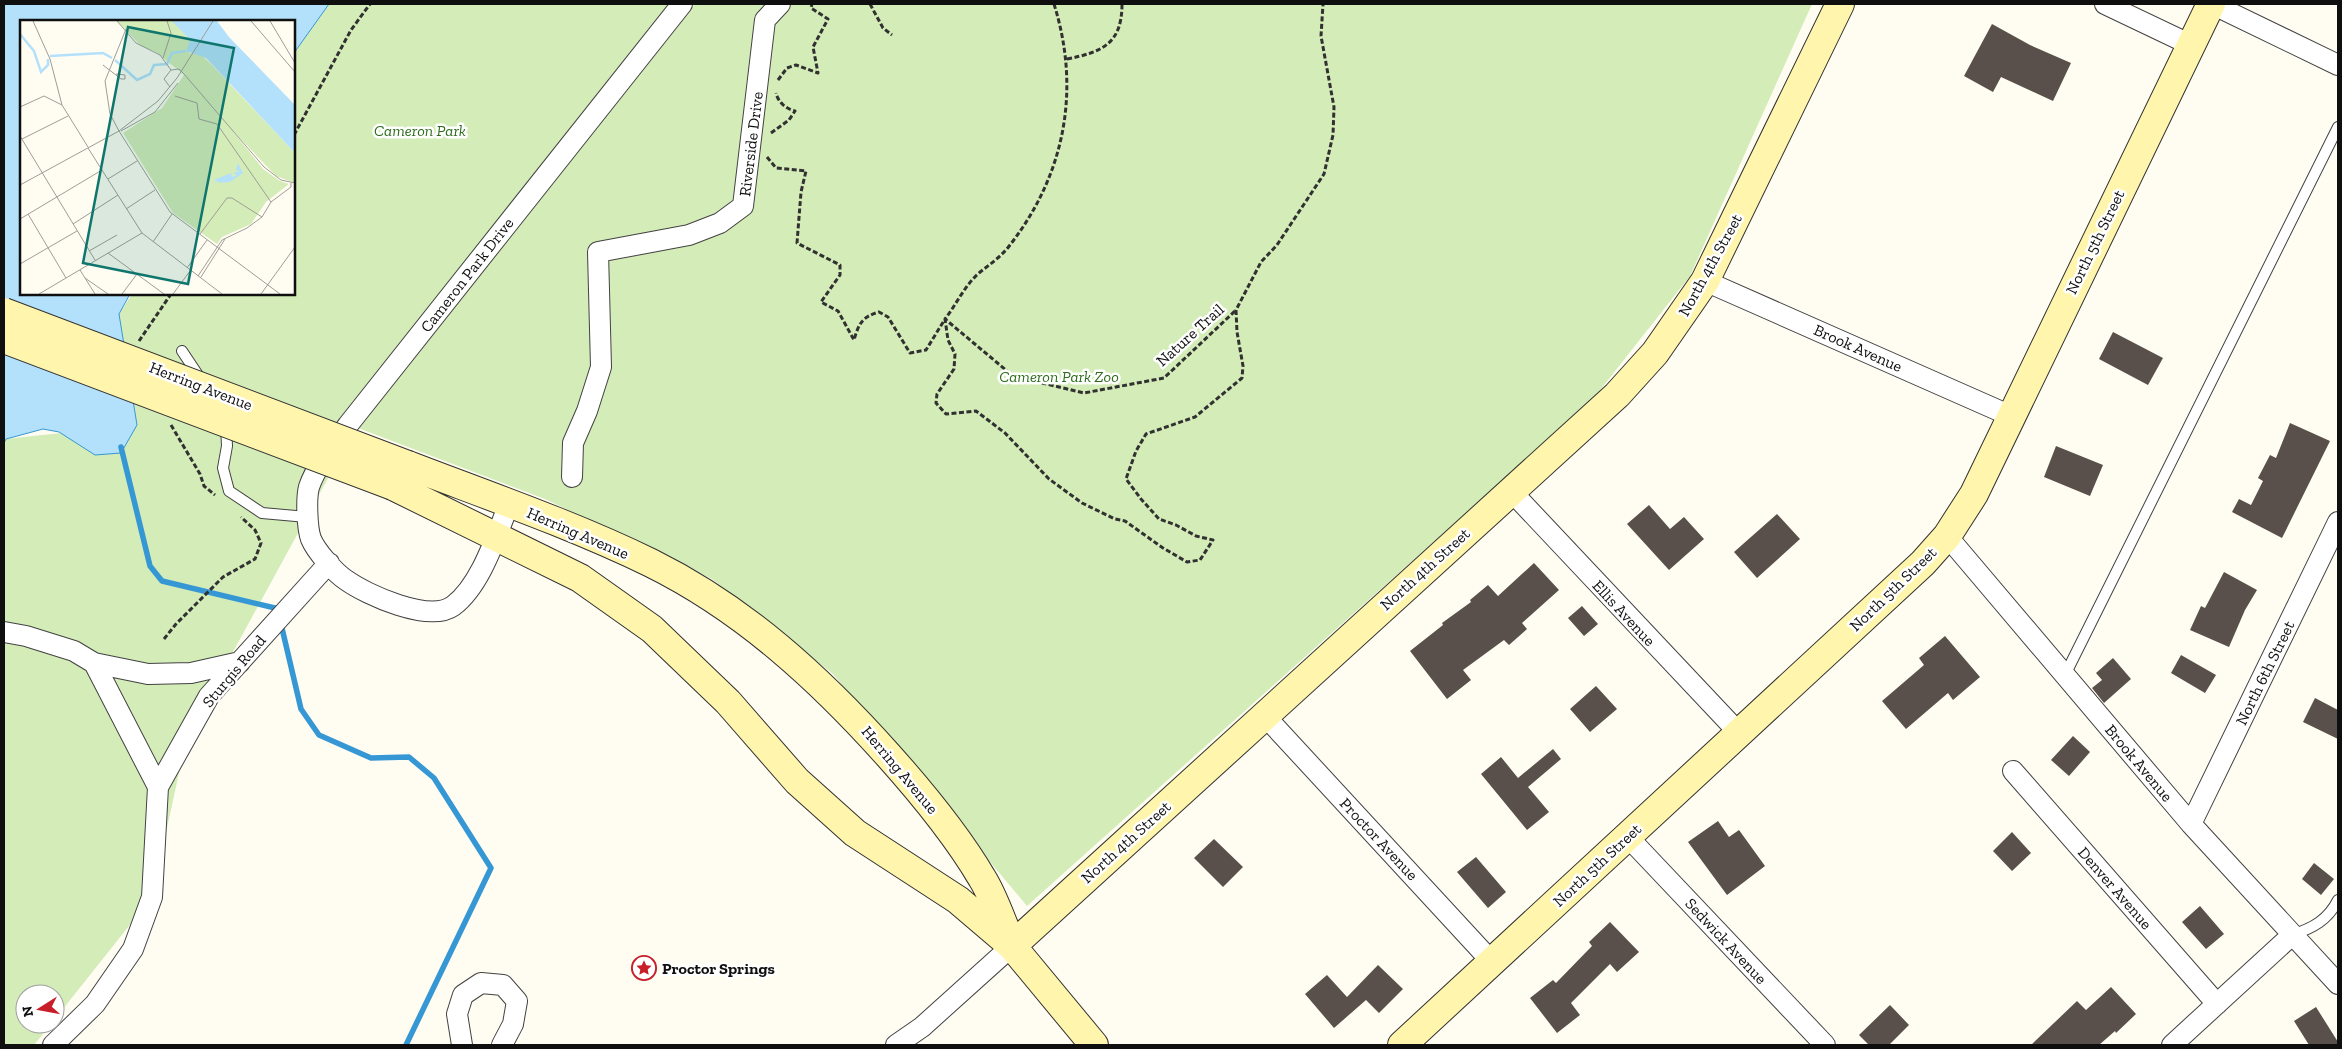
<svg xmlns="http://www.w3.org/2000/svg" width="2342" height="1049" viewBox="0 0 2342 1049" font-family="'Zilla Slab',serif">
<rect width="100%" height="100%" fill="#fffcf2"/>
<path fill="#d4ecb8" d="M329 4H682L379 385 187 736 152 897 55 1019V994H25V1024H51L34 1045H4V442L5 439 137 425 119 314 132 294H294V53Z
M695 4H1812L1690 276 1593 399 1027 906 833 674 712 579 545 499 358 428Z"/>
<path fill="#b3e0fa" stroke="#3697d5" d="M4 4H329L294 53V21H21V294H130L119 314 137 425 121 453 95 455 59 432 43 429 6 439 4 443Z"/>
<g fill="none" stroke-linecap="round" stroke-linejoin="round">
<path stroke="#3697d5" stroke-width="5.5" d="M121 447 150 566 162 581 275 608 278 615
M281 624 301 709 319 735 371 758 409 757 434 778 491 868 406 1045"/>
</g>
<path fill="#59504b" d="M1992 24 2030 45 2071 63 2053 101 2001 77 1993 92 1964 76Z
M2113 332 2163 358 2148 385 2099 359Z
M2290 423 2330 441 2282 538 2232 512 2239 499 2251 505 2263 481 2258 478 2270 455 2276 458Z
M2056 446 2103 465 2090 496 2044 477Z
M1649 505 1670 529 1684 517 1704 539 1669 570 1627 524Z
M1777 514 1800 539 1757 578 1734 552Z
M1534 563 1559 590 1522 623 1527 629 1509 645 1504 640 1463 670 1471 680 1447 699 1410 651 1443 625 1442 623 1471 602 1470 600 1488 585 1498 596Z
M2224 572 2257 590 2245 610 2229 647 2190 630 2201 606 2205 608Z
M1582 606 1598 624 1584 636 1568 618Z
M1945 636 1980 677 1953 700 1948 693 1906 729 1882 701 1924 665 1919 658Z
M2181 655 2216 675 2205 693 2171 673Z
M2113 658 2131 679 2104 703 2092 688 2102 680 2096 673Z
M1596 686 1617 709 1590 732 1570 709Z
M2315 698 2338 710V739L2303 722Z
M2073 736 2090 752 2069 776 2051 760Z
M1553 749 1561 759 1528 787 1549 812 1527 830 1481 774 1501 757 1518 778Z
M1718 821 1729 837 1739 830 1765 866 1727 895 1688 842Z
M2012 832 2031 853 2012 871 1993 851Z
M1214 839 1243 867 1223 887 1194 858Z
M1476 857 1506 892 1488 908 1457 872Z
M2314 863 2334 879 2321 895 2302 879Z
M2200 906 2224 934 2206 949 2182 922Z
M1610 922 1639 952 1617 972 1610 964 1571 1003 1580 1015 1557 1033 1530 998 1553 980 1556 983 1592 946 1589 942Z
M1378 965 1403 989 1379 1013 1366 1000 1334 1028 1305 994 1327 975 1347 997Z
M2111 987 2136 1014 2116 1033 2115 1031 2099 1045H2031L2077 1001 2086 1010Z
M1890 1005 1909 1025 1889 1045H1869L1859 1035Z
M2316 1007 2338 1042V1045H2309L2294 1021Z"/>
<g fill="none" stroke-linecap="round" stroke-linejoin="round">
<defs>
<path id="lane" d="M182 351 202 381
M226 426 227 446 223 468 229 491 262 513 307 517
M2065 675 2338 127
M2292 935C2313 928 2328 920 2338 900"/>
<path id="street" d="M2105 4 2191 45
M2212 4 2338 65
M1705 281 2011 416
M572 477 573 443 587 411 601 367 598 252 689 235 720 223 743 206 765 20 780 4
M1511 491 1739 733
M509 504C496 536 481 585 453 606 429 623 367 595 346 580 335 573 316 551 311 539 307 528 306 498 309 487 316 466 335 443 348 425L682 4
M1947 536 2191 824 2338 984
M4 632 26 636 74 651 94 663 148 674 191 673 240 662
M94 663 158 787
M1265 716 1492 962
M2013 771 2217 1004
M2191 824 2338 522
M1627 836 1825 1045
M53 1045 95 1004 133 949 152 897 158 787 209 696 329 563
M462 1045 457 1014 463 995 481 983 503 985 517 1001 513 1024 502 1045
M896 1045 922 1027 1012 946
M2172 1045 2292 935"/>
<path id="secondary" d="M408 465C489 496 573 525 651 563 744 609 820 679 888 755 922 793 956 834 982 878 994 897 1001 920 1010 940
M393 486 580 578 652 629 728 702 797 781 855 833 958 900 1012 946 1094 1045
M1012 946 1617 395 1655 353 1705 281 1840 4
M1402 1045 1923 563 1947 536 1974 494 2211 4"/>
</defs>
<use href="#lane" stroke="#424242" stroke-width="12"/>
<use href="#street" stroke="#424242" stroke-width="22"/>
<use href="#secondary" stroke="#313131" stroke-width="30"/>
<path stroke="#313131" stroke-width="3" stroke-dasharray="5 2.5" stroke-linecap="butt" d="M870 4 883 28 892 35
M1054 4C1081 90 1065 174 1010 245 1001 257 990 264 979 273 965 285 956 305 945 319L1013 376 1084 393 1164 378 1235 311
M1067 59C1102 52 1122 44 1122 4
M778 80 787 68 796 65 818 73 813 47 828 19 811 8 812 4
M771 133 789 120 795 111C786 109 778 102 776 93
M294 135 351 30 370 4
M767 157 776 168 806 171 801 192 797 243 840 265V275L821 302 838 311 854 340C859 323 862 317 879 312L888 317 910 353 926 350 945 319 948 340 955 354 954 369 937 394 936 403 946 414 976 411 1005 433 1049 479 1082 503 1115 519 1125 521 1163 548 1187 562 1200 560 1213 540 1196 536 1176 525 1159 519 1141 499 1126 479 1136 451 1146 434 1195 417 1242 378 1243 366 1237 332 1236 310 1261 262 1277 245 1324 174 1333 135 1334 107 1321 36 1323 4
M139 341 171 294
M171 425 200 474 204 486 215 495
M164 639 176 624 223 577 255 559 261 543 255 530 241 517"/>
<use href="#lane" stroke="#fff" stroke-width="10"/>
<use href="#street" stroke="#fff" stroke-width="20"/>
<use href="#secondary" stroke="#fff5ad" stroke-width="28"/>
<defs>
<path id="secondary-bridge" d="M4 312 408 465
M4 339 393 486"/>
</defs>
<use href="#secondary-bridge" stroke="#313131" stroke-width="30" stroke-linecap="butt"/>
<use href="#secondary-bridge" stroke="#fff5ad" stroke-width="28"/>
</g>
<defs>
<symbol id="sight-ring" viewBox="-11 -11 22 22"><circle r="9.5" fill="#fff" stroke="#c81e29" stroke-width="1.5"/><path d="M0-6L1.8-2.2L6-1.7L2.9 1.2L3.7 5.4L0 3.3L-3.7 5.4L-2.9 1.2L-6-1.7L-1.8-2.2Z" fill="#c81e29"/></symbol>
</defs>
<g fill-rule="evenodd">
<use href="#sight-ring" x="630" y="954" width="28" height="28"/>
</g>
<g text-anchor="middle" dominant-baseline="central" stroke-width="5" stroke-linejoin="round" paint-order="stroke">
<g font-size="16" font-style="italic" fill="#2d6c1b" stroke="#fff">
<text x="420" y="130">Cameron Park</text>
<text x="1059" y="376">Cameron Park Zoo</text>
</g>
<g font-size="16" fill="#0f0f0f" stroke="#fff">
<text transform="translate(751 144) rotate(-83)">Riverside Drive</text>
<text transform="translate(2095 242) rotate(-64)">North 5th Street</text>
<text transform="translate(1710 265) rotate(-61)">North 4th Street</text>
<text transform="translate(467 275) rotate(-52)">Cameron Park Drive</text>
<text transform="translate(1190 335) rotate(-42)">Nature Trail</text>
<text transform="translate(1858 348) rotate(24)">Brook Avenue</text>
<text transform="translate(201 386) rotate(21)">Herring Avenue</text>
<text transform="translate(578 533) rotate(23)">Herring Avenue</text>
<text transform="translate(1425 569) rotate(-42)">North 4th Street</text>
<text transform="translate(1893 589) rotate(-44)">North 5th Street</text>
<text transform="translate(1624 613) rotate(47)">Ellis Avenue</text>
<text transform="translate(234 671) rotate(-50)">Sturgis Road</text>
<text transform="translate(2265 673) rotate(-64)">North 6th Street</text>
<text transform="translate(2139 763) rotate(50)">Brook Avenue</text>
<text transform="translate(900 770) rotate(50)">Herring Avenue</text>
<text transform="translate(1379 839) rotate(47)">Proctor Avenue</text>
<text transform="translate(1126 842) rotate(-42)">North 4th Street</text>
<text transform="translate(1597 865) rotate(-43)">North 5th Street</text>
<text transform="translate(2115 888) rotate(49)">Denver Avenue</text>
<text transform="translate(1726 941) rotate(47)">Sedwick Avenue</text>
</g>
<g font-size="16" font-weight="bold" fill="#0f0f0f" stroke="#fff" text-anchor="start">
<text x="662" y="968">Proctor Springs</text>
</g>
</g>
<g transform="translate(20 20)">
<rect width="275" height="275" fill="#fffcf2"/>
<path d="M97 1H153L170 20 169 33 180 34 191 44 275 133V163L256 156 211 109 243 149 260 161 269 164 246 182 231 204 202 217 197 224 153 193 103 113 142 88 164 55 136 32 121 26Z" fill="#d4ecb8"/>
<path d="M152 1H197L209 17 275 85V133L186 38 166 31 170 20ZM218 143 223 153 210 162 190 163 199 162 194 160 211 153 212 157 216 156 214 152H220L216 150Z" fill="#b3e0fa"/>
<path fill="none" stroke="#b3e0fa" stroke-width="2.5" d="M0 14 14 31 21 52 28 45V39M30 36 83 33 92 38M95 40 117 60 130 54 134 45 147 44 152 33 166 31"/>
<path fill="none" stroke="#9f9d97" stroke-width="1" d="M13 1 30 39 42 85 68 127M97 1 116 23 140 35 151 50M231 1 275 52M250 1 275 43M143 38 151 13 147 1M83 45 101 59H105V55L96 54M151 50 159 49 164 54 244 147 261 160 275 163M150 67 144 59 151 50M155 76 177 83 179 99 197 104 251 182 271 167V163M0 87 24 76 42 85M99 111 90 94 85 61 106 9M99 111 150 192 260 274M101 111 135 92 158 63M0 116 75 240M2 119 48 96M68 128 122 213 202 274M88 159 117 141M0 165 99 111 138 81 157 58 193 1M106 189 135 170M8 194 46 258M0 199 82 150M53 204 98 175M180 214 207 178H212L242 197 251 182M133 222 152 194M69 231 97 215M88 233 144 274M0 244 57 211M167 248 187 220M60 250 75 274M178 256 202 220 227 208 242 197M181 257 205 219M65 258 88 274M19 274 122 213M102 274 117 254M153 274 170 251M241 274 275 227"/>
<path fill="#0f766e" fill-opacity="0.15" stroke="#0f766e" stroke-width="2.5" d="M108 7 214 28 168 264 63 243Z"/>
<rect width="275" height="275" fill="none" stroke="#0f0f0f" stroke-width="2.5"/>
</g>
<rect width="2342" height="1049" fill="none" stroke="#0f0f0f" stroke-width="10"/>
<g transform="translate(40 1009) rotate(259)"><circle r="24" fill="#ffffff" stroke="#9f9f9f"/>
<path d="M0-4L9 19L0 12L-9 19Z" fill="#c81e29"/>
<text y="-8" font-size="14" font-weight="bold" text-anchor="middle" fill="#0f0f0f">N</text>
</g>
</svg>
